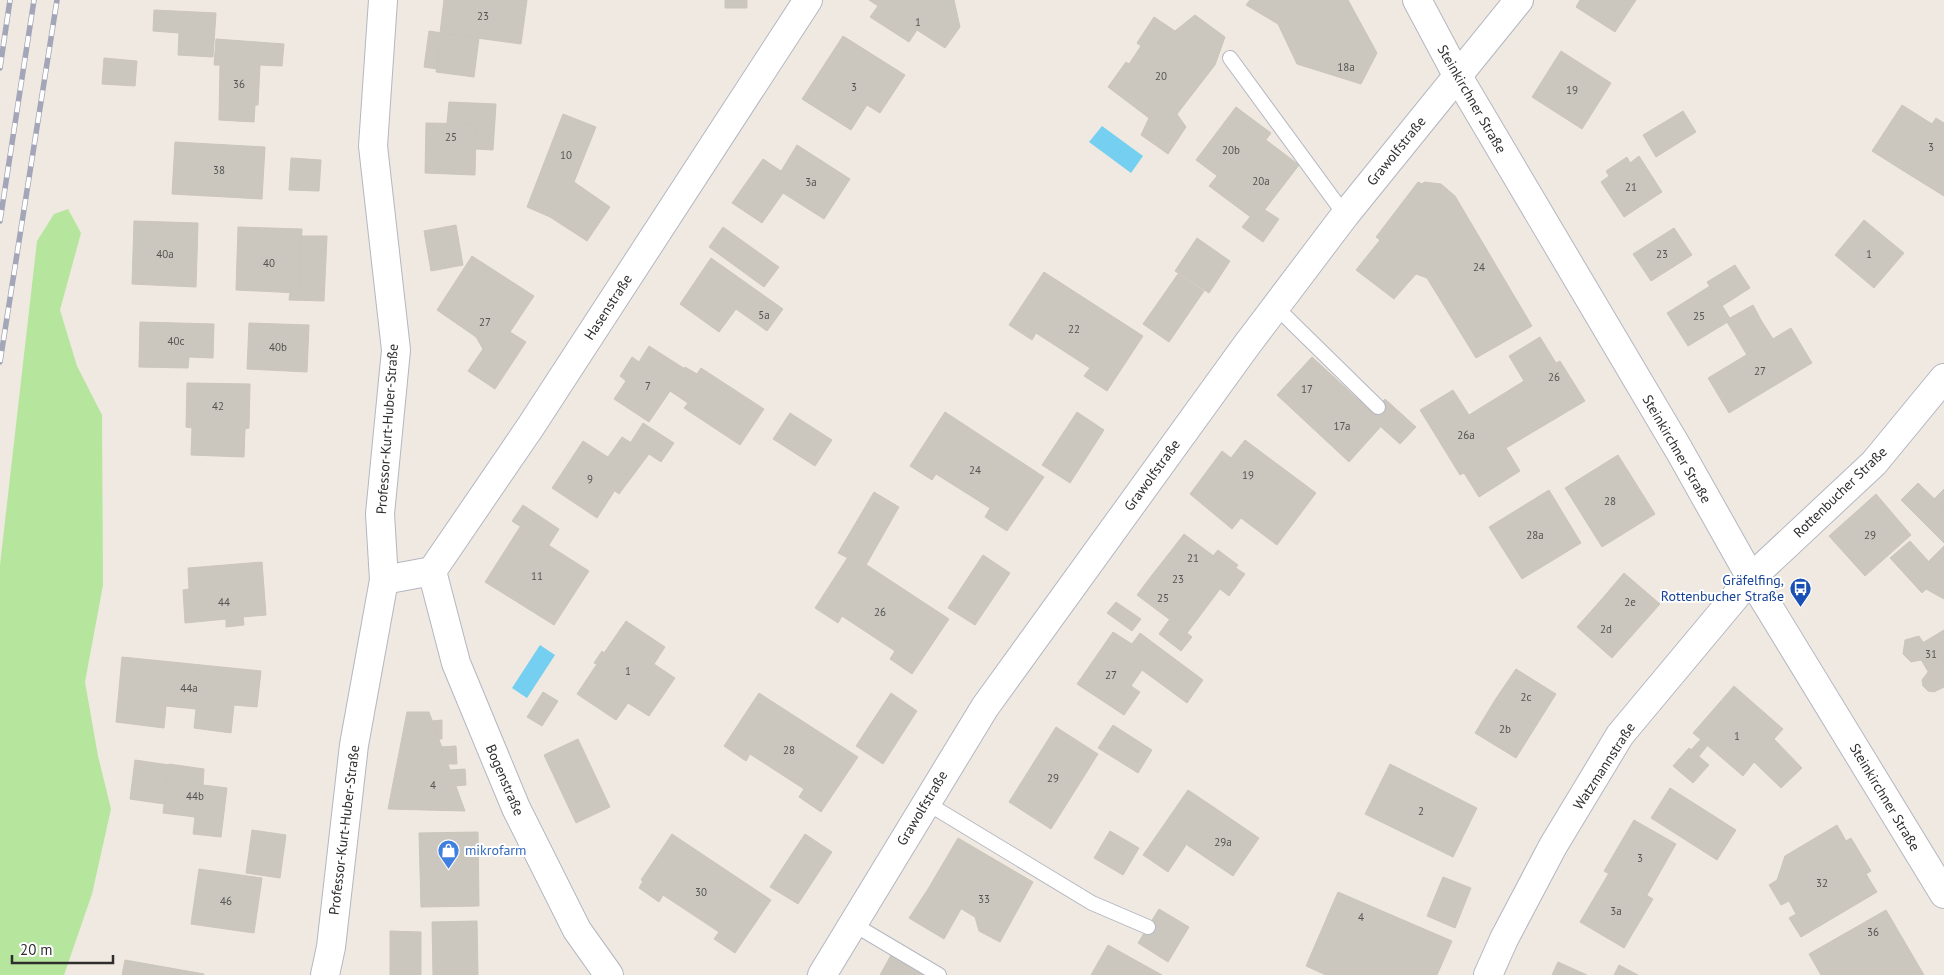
<svg xmlns="http://www.w3.org/2000/svg" width="1944" height="975" viewBox="0 0 1944 975" font-family="'PT Sans',sans-serif">
<rect width="100%" height="100%" fill="#efe9e1"/>
<path fill="#b6e59e" d="M68 209 81 233 60 310 77 366 102 415 103 585 85 682 98 756 111 809 92 894 64 975H0V565L37 241 54 214Z"/>
<path fill="#75cff0" d="M1102 126 1143 156 1131 173 1089 142Z
M540 645 555 655 527 698 512 688Z"/>
<path fill="#cbc7bf" stroke="#cbc5ba" d="M444 0H527L521 44 440 33Z
M725 0H747V8H725Z
M869 0H954L960 27 945 48 917 30 909 42 870 17 878 6Z
M1250 0H1348L1377 53 1361 84 1297 64 1278 24 1246 5Z
M1580 0H1636L1615 32 1576 7Z
M154 10 216 13 213 57 178 55 179 33 153 31Z
M1195 15 1225 37 1215 65 1177 114 1186 127 1168 154 1141 135 1149 118 1108 87 1126 62 1129 64 1141 46 1137 43 1154 17 1175 31Z
M429 31 442 33 437 69 424 67Z
M442 33 479 38 474 77 436 72Z
M843 36 905 75 880 113 867 105 851 130 802 99Z
M216 39 284 44 282 66 260 65 258 105H255L254 122 219 120 220 65H214Z
M1561 51 1611 83 1582 129 1532 97Z
M104 58 137 61 135 86 102 84Z
M449 102 496 104 493 150 476 149V124L447 123Z
M1902 105 1932 124 1902 170 1872 151Z
M1236 107 1271 133 1231 186 1196 160Z
M1683 111 1696 132 1656 157 1643 135Z
M563 114 596 127 574 182 610 207 587 241 550 217 527 207Z
M1936 118 1944 123V196L1902 170Z
M426 123 476 124 475 175 425 173Z
M1266 140 1299 165 1256 221 1209 186 1217 176 1231 186Z
M175 142 265 147 262 199 172 194Z
M797 145 850 179 824 219 772 186Z
M1639 156 1662 192 1624 217 1601 182 1609 176 1606 171 1627 157 1630 163Z
M291 158 321 160 319 191 289 190Z
M763 159 781 171 772 186 783 193 762 223 732 203Z
M1418 182 1422 184 1424 182 1441 184 1455 196 1532 326 1476 358 1427 278 1416 274 1394 299 1356 270 1380 240 1376 237Z
M1265 210 1279 219 1263 242 1242 227 1250 217 1256 221Z
M1864 220 1904 253 1874 288 1835 255Z
M134 221 198 223 196 287 132 284Z
M456 225 463 265 431 271 424 231Z
M238 227 302 229 299 293 236 290Z
M723 227 779 267 764 287 709 247Z
M1674 228 1692 255 1651 281 1633 254Z
M301 236H327L324 301 289 300 290 293H299Z
M1197 238 1230 261 1209 293 1175 271Z
M472 256 534 296 510 332 526 342 495 389 468 371 483 349 476 337 437 310Z
M711 258 783 309 767 331 736 309 719 332 680 304Z
M1735 265 1750 288 1722 306 1707 282Z
M1044 272 1143 336 1107 391 1084 376 1090 368 1036 333 1032 340 1009 325Z
M1178 274 1204 291 1169 342 1143 324Z
M1710 286 1731 320 1688 346 1667 313Z
M1753 305 1761 320 1735 335 1727 322 1730 318Z
M1761 320 1773 339 1747 355 1735 335Z
M140 322 214 324 213 358 189 357 188 368 139 367Z
M249 323 309 325 307 372 247 369Z
M1791 328 1812 363 1729 413 1708 378Z
M1540 337 1556 363 1560 361 1585 401 1506 448 1520 471 1479 497 1464 473 1460 475 1420 410 1453 390 1469 415 1524 381 1509 356Z
M649 346 685 369 649 422 614 399 626 381 620 376 632 357 639 362Z
M1312 357 1384 423 1349 462 1277 395Z
M685 367 697 374 701 368 764 409 740 445 684 408 688 403 670 391Z
M187 383 250 384 249 428 245 429 244 457 191 455 192 428 186 427Z
M1385 399 1416 427 1400 444 1381 427 1384 423 1373 413Z
M945 412 1044 477 1007 531 985 517 990 508 936 474 932 480 910 466Z
M1077 412 1104 430 1070 483 1042 465Z
M790 413 832 440 815 466 773 439Z
M643 423 674 443 661 462 631 442Z
M622 437 649 454 619 494 615 491 628 470 608 457Z
M1245 440 1316 493 1277 545 1241 518 1232 529 1190 494 1222 451 1231 458Z
M583 441 628 470 597 518 552 488Z
M1618 455 1655 514 1602 547 1565 488Z
M1918 483 1944 508V543L1901 500Z
M1944 489V508L1934 499Z
M1549 490 1581 543 1522 579 1489 527Z
M874 492 899 507 866 565 850 554 848 558 838 553Z
M1876 494 1911 535 1865 576 1829 536Z
M523 505 559 529 549 545 512 521Z
M520 527 589 571 554 625 485 582Z
M1184 534 1219 560 1203 583 1167 556Z
M1910 541 1941 575 1922 593 1890 558Z
M1944 546V599L1926 589 1941 575 1929 561Z
M1218 550 1238 565 1233 571 1213 556Z
M850 554 949 619 912 674 890 659 895 651 842 616 838 623 815 608Z
M983 555 1010 573 975 625 948 608Z
M1167 556 1203 583 1188 602 1152 575Z
M1219 560 1233 571 1217 593 1203 583Z
M262 562 266 615 243 617 244 625 226 627V619L185 623 183 590 189 589 188 568Z
M1236 568 1245 574 1229 596 1220 589Z
M1624 573 1660 604 1636 631 1601 600Z
M1152 575 1188 602 1173 622 1137 595Z
M1203 583 1217 593 1187 633 1192 637 1181 651 1159 634 1169 620 1173 622Z
M1601 600 1636 631 1612 658 1577 627Z
M1116 602 1141 619 1132 631 1107 613Z
M626 621 665 647 654 664 675 678 649 716 628 703 616 720 577 694 597 664 594 663 602 651 604 653Z
M1944 630V677L1935 683 1914 648Z
M1113 632 1132 644 1140 633 1203 680 1187 703 1142 670 1131 686 1140 692 1124 715 1077 684Z
M1919 636 1923 642 1914 648 1921 660 1911 662 1903 654 1905 640Z
M122 657 261 671 257 707 234 705 231 733 194 728 196 709 166 706 164 728 116 722Z
M1516 669 1556 694 1536 726 1495 700Z
M1928 672 1935 683 1944 677V687L1934 692 1928 691 1923 686 1922 680Z
M1734 686 1783 729 1774 739 1802 768 1781 788 1754 762 1743 776 1693 733Z
M543 692 558 701 542 726 527 717Z
M759 693 858 757 821 812 799 797 804 789 750 754 746 761 724 746Z
M891 693 917 711 883 764 856 746Z
M1495 700 1536 726 1516 758 1475 733Z
M407 712H429L465 811 388 809Z
M442 720V739H439L432 721Z
M1113 725 1152 750 1138 773 1098 748Z
M1056 727 1098 754 1051 829 1009 802Z
M578 739 610 807 576 823 544 755Z
M1701 739 1708 745 1699 756 1691 750Z
M456 746 457 764H448L441 747Z
M1689 748 1709 765 1693 783 1673 766Z
M135 760 169 765 164 804 130 799Z
M169 764 204 769 203 785 227 788 221 837 193 834 195 817 163 813Z
M1390 764 1477 808 1453 857 1365 814Z
M465 769 466 785 455 786 450 770Z
M1670 788 1736 830 1717 860 1651 818Z
M1188 790 1212 806 1168 872 1143 855Z
M1212 806 1259 838 1233 876 1187 845Z
M1634 820 1676 844 1647 895 1604 871Z
M1837 825 1846 841 1851 838 1871 871 1866 874 1877 892 1801 937 1789 918 1796 914 1789 901 1781 905 1769 885 1777 880 1785 856Z
M252 830 286 835 280 878 246 873Z
M1110 831 1139 848 1123 875 1094 858Z
M478 832 479 906 421 907 419 833Z
M672 834 771 900 735 953 714 939 719 932 663 895 659 902 639 888 643 881 641 880Z
M805 834 832 852 798 904 770 887Z
M958 838 1033 882 1000 942 979 931 975 917 928 889Z
M199 869 262 878 254 933 191 924Z
M1609 873 1653 899 1624 948 1580 922Z
M1443 877 1471 888 1455 928 1427 916Z
M928 889 961 909 944 939 909 918Z
M1338 892 1452 941 1437 975H1326L1306 966Z
M1159 909 1189 927 1168 962 1138 943Z
M1886 910 1924 975H1821L1809 954Z
M477 921 478 975H433L432 922Z
M390 931 421 932V975H390Z
M1108 945 1162 975H1091Z
M891 955 928 975H880Z
M125 960 204 974V975H122Z
M1558 962 1587 975H1552Z
M1619 965 1638 975H1614Z"/>
<g fill="none" stroke-linecap="round" stroke-linejoin="round">
<defs>
<path id="service" d="M1230 58 1345 215
M1276 307 1378 407
M925 802 1092 903 1148 927
M853 924 939 975"/>
<path id="minor" d="M432 571 456 663 516 808 577 930 609 975
M384 580 432 571 531 426 808 0
M325 975 331 947 354 745 384 580 380 514 396 350 373 146 383 0
M822 975 985 707 1246 346 1345 215 1519 0
M1488 975 1504 939 1553 846 1620 735 1751 578 1874 463 1944 378"/>
<path id="tertiary" d="M1417 0 1457 75 1679 450 1751 578 1944 894"/>
</defs>
<use href="#service" stroke="#b4b7c1" stroke-width="16"/>
<use href="#minor" stroke="#b4b7c1" stroke-width="30"/>
<use href="#tertiary" stroke="#b4b7c1" stroke-width="30"/>
<use href="#service" stroke="#fff" stroke-width="14"/>
<use href="#minor" stroke="#fff" stroke-width="28"/>
<use href="#tertiary" stroke="#fff" stroke-width="28"/>
<defs>
<path id="rail" d="M0 68 10 0
M0 221 34 0
M0 362 57 0"/>
</defs>
<use href="#rail" stroke="#a3a6b8" stroke-width="5.5"/>
<use href="#rail" stroke="#fff" stroke-width="4" stroke-dasharray="11" stroke-linecap="butt"/>
</g>
<defs>
<symbol id="bus-pin" viewBox="-11 -11 22 30"><path d="M0 17L-7.5 6A9.5 9.5 0 1 1 7.5 6Z" fill="#1a4fb4" stroke="#fff"/><path d="M-5-6H5V4H4V6H2V4H-2V6H-4V4H-5ZM-3.5-4V0h7V-4ZM-3.5 1.2v1.5H-2V1.2ZM2 1.2v1.5H3.5V1.2Z" fill="#fff"/></symbol>
<symbol id="shop-pin" viewBox="-11 -11 22 30"><path d="M0 17L-7.5 6A9.5 9.5 0 1 1 7.5 6Z" fill="#3f7fe0" stroke="#fff"/><path d="M-5-2.5h2.3a2.7 3.5 0 0 1 5.4 0H5L5.5 6h-11ZM-1.5-2.5h3a1.5 2.3 0 0 0-3 0Z" fill="#fff"/></symbol>
</defs>
<g fill-rule="evenodd">
<use href="#bus-pin" x="1788" y="576" width="25" height="34"/>
<use href="#shop-pin" x="436" y="838" width="25" height="34"/>
</g>
<g text-anchor="middle" dominant-baseline="central" stroke-width="4" stroke-linejoin="round" paint-order="stroke">
<g font-size="11" fill="#555452">
<text x="483" y="16">23</text>
<text x="918" y="22">1</text>
<text x="1346" y="67">18a</text>
<text x="1161" y="76">20</text>
<text x="239" y="84">36</text>
<text x="854" y="87">3</text>
<text x="1572" y="90">19</text>
<text x="451" y="137">25</text>
<text x="1931" y="147">3</text>
<text x="1231" y="150">20b</text>
<text x="566" y="155">10</text>
<text x="219" y="170">38</text>
<text x="1261" y="181">20a</text>
<text x="811" y="182">3a</text>
<text x="1631" y="187">21</text>
<text x="165" y="254">40a</text>
<text x="1662" y="254">23</text>
<text x="1869" y="254">1</text>
<text x="269" y="263">40</text>
<text x="1479" y="267">24</text>
<text x="764" y="315">5a</text>
<text x="1699" y="316">25</text>
<text x="485" y="322">27</text>
<text x="1074" y="329">22</text>
<text x="176" y="341">40c</text>
<text x="278" y="347">40b</text>
<text x="1760" y="371">27</text>
<text x="1554" y="377">26</text>
<text x="648" y="386">7</text>
<text x="1307" y="389">17</text>
<text x="218" y="406">42</text>
<text x="1342" y="426">17a</text>
<text x="1466" y="435">26a</text>
<text x="975" y="470">24</text>
<text x="1248" y="475">19</text>
<text x="590" y="479">9</text>
<text x="1610" y="501">28</text>
<text x="1535" y="535">28a</text>
<text x="1870" y="535">29</text>
<text x="1193" y="558">21</text>
<text x="537" y="576">11</text>
<text x="1178" y="579">23</text>
<text x="1163" y="598">25</text>
<text x="224" y="602">44</text>
<text x="1630" y="602">2e</text>
<text x="880" y="612">26</text>
<text x="1606" y="629">2d</text>
<text x="1931" y="654">31</text>
<text x="628" y="671">1</text>
<text x="1111" y="675">27</text>
<text x="189" y="688">44a</text>
<text x="1526" y="697">2c</text>
<text x="1505" y="729">2b</text>
<text x="1737" y="736">1</text>
<text x="789" y="750">28</text>
<text x="1053" y="778">29</text>
<text x="433" y="785">4</text>
<text x="195" y="796">44b</text>
<text x="1421" y="811">2</text>
<text x="1223" y="842">29a</text>
<text x="1640" y="858">3</text>
<text x="1822" y="883">32</text>
<text x="701" y="892">30</text>
<text x="984" y="899">33</text>
<text x="226" y="901">46</text>
<text x="1616" y="911">3a</text>
<text x="1361" y="917">4</text>
<text x="1873" y="932">36</text>
</g>
<g font-size="14" fill="#2e2e2e" stroke="#fff">
<text transform="translate(1472 99) rotate(60)">Steinkirchner Straße</text>
<text transform="translate(1396 151) rotate(-51)">Grawolfstraße</text>
<text transform="translate(608 307) rotate(-57)">Hasenstraße</text>
<text transform="translate(387 429) rotate(-86)">Professor-Kurt-Huber-Straße</text>
<text transform="translate(1677 449) rotate(60)">Steinkirchner Straße</text>
<text transform="translate(1152 475) rotate(-54)">Grawolfstraße</text>
<text transform="translate(1840 492) rotate(-44)">Rottenbucher Straße</text>
<text transform="translate(1604 766) rotate(-57)">Watzmannstraße</text>
<text transform="translate(505 780) rotate(67)">Bogenstraße</text>
<text transform="translate(1885 797) rotate(59)">Steinkirchner Straße</text>
<text transform="translate(922 808) rotate(-59)">Grawolfstraße</text>
<text transform="translate(344 830) rotate(-83)">Professor-Kurt-Huber-Straße</text>
</g>
<g font-size="14" fill="#164399" stroke="#fff" text-anchor="end">
<text x="1784" y="580">Gräfelfing,<tspan x="1784" dy="16">Rottenbucher Straße</tspan></text>
</g>
<g font-size="14" fill="#366cbe" stroke="#fff" text-anchor="start">
<text x="465" y="850">mikrofarm</text>
</g>
</g>
<path d="M12 955v8h101v-8" fill="none" stroke="#2e2e2e" stroke-width="2.5"/>
<text x="20" y="955" font-size="15" fill="#2e2e2e" stroke="#ffffff" stroke-width="4" paint-order="stroke">20 m</text>
</svg>
